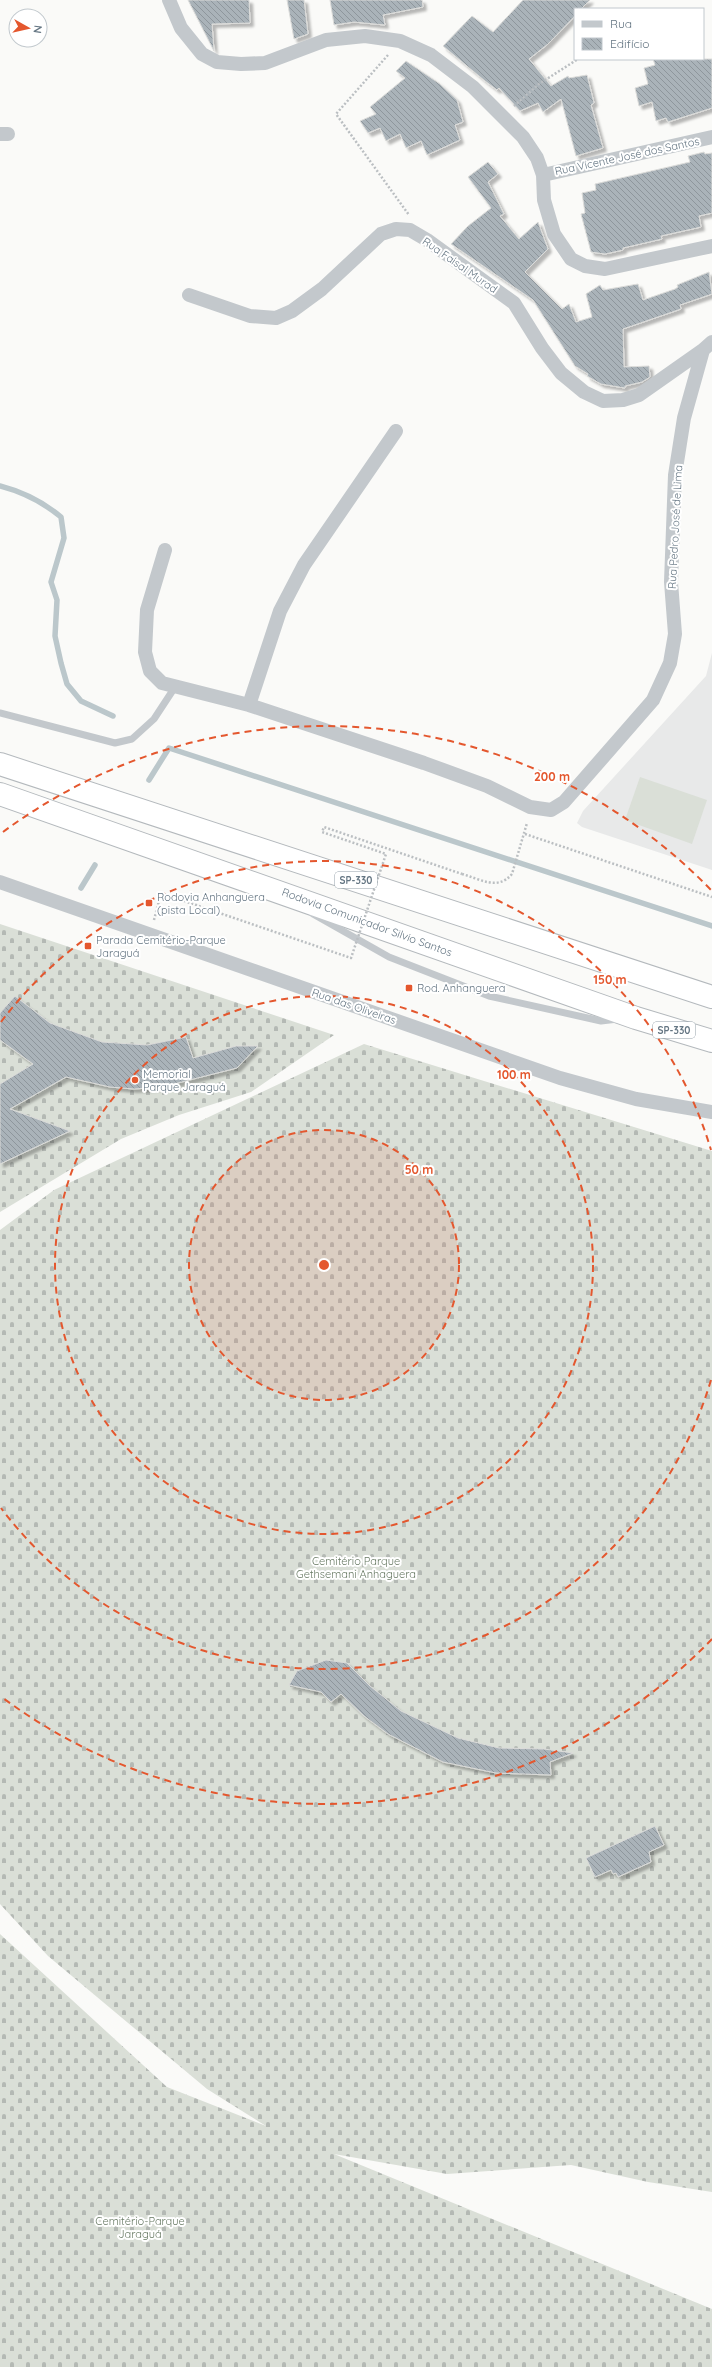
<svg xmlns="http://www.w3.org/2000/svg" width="712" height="2367" viewBox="0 0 712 2367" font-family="Quicksand,sans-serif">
<defs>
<pattern id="cemetery-stones" width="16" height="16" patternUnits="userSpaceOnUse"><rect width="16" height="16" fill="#dadfd7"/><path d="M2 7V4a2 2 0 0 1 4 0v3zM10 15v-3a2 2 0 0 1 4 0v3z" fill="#b4b9b4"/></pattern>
<pattern id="building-back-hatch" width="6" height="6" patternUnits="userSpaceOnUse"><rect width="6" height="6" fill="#aab3b9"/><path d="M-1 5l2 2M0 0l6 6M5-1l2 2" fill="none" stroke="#8e969c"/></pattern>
<filter id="shadow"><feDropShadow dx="3.5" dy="3.5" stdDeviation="1" flood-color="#0004"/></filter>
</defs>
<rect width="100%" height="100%" fill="#fafaf8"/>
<path fill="#e8e9e9" d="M712 653V870L582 827 577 823 583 811 706 676Z"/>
<path fill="url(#cemetery-stones)" d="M0 924 334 1035 251 1092 179 1115 121 1139 0 1212Z
M364 1044 712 1151V2192L648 2182 571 2165 447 2174 334 2154 712 2309V2367H0V1934L167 2087 266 2126 207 2089 48 1956 0 1904V1230L54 1190Z"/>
<path fill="#dadfd7" d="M640 777 707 800 692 844 625 820Z"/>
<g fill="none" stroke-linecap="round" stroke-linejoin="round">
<path stroke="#bbc7cb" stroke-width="5.5" d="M0 486C23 492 43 502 61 517L64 538 51 582 57 600 55 636 61 663 67 684 81 701 113 716
M149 780 169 748 712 926
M81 888 95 865"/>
</g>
<path fill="url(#building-back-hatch)" stroke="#dcdcda" filter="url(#shadow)" d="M188 0H249L250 23 212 24 214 51Z
M287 0H304L308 34 294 39Z
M330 0H422L423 7 383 15 385 25 354 22 334 25Z
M523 0H590L581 9H575V16L548 44 529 59 551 86 568 76 569 78 587 75 594 103 591 105 603 148 576 156 561 99 543 112 538 103 520 111 499 88 497 90 485 81 443 46 472 16 493 32Z
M653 59H712V108L668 122 666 118 656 121 652 102 639 106 635 88 648 84 644 68 655 65Z
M406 61 440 84 457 100 463 122 455 125 460 140 427 155 421 141 406 148 400 134 386 141 380 128 368 133 360 121 376 114 370 107 405 78 396 71Z
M704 152 705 154 712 153V213L699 216 701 227 661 236 662 239 623 248V250L605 254 591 252 581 214 585 213 582 193 596 190 595 184 690 162 688 156Z
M488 162 498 174 488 182 504 214 500 216 519 239 538 222 548 249 525 272 562 309 569 304 576 322 592 317 586 294 600 285 603 290 638 284 643 300 675 289 678 287 677 285 709 272 712 294 680 305 681 309 623 329 624 367 649 366 650 377 642 382 625 386V388L601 384 587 376 588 374 575 366 533 300 451 244 468 226 491 208 468 177Z
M15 996 50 1023 102 1042 147 1045 186 1037 193 1058 236 1046H258L237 1068 162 1087 134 1089 110 1087 66 1077 10 1109 70 1131 0 1164V1084L33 1064 0 1040V1013Z
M326 1660 347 1663 370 1686 401 1711 458 1738 499 1748 544 1749 573 1753 550 1762 551 1775 496 1773 443 1762 388 1734 364 1716 341 1694 331 1702 321 1692 289 1685 297 1671Z
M655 1826 664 1845 649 1852 651 1862 618 1877 616 1873 613 1874 611 1870 595 1877 586 1858Z"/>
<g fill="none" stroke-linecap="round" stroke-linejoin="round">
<defs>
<path id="highway" d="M0 764 712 997
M0 794 636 1018 712 1041"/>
</defs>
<use href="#highway" stroke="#b4b9bd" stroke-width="24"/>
<path stroke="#bbbfc2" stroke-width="2.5" stroke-dasharray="2 2" stroke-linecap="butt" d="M388 55 336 114 409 215
M514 106 539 84 578 59
M525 834 712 897
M462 874C480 879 498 891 512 874L527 823
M154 920 161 893"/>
<path stroke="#c3c8cc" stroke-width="7" d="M0 713 115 743 132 739 154 719 175 687
M313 914 389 957 489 996 601 1021 618 1019"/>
<path stroke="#c3c8cc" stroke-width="14" d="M169 0 181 28 202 54 217 62 241 64 265 63 326 40 365 36 400 41 431 55 473 87 523 137 537 158 543 175 544 200 554 234 571 259 585 266 605 269 712 246
M0 134H8
M543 175 712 137
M189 295 250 316 276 318 292 311 322 289 381 234 396 229 410 230 427 240 514 303 542 348 561 373 584 392 603 401 623 400 639 395 703 350
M165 550 147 610 145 652 150 671 162 683 249 705 424 763 487 786 530 807 551 810 564 802 653 700 670 663 675 634 671 582 675 475 684 418 703 350 712 342
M249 705 280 611 304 565 396 431
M0 882 560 1078 636 1099 712 1112"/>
<use href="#highway" stroke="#fff" stroke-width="22"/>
<path stroke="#bbbfc2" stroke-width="2.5" stroke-dasharray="2 2" stroke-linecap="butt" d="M161 893 351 958 386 854 322 832 324 827 462 874"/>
</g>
<circle cx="324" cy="1265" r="135" fill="#e4572e" fill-opacity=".12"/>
<g fill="none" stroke="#e4572e" stroke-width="2" stroke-dasharray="7 5">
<circle cx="324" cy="1265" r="135"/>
<circle cx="324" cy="1265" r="269"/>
<path d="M711 1380A404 404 0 0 1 1 1508M1 1022A404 404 0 0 1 711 1150"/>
<path d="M712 1639A539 539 0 0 1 3 1698M3 832A539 539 0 0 1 712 891"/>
</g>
<g fill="#e4572e" stroke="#fff" stroke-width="1.5">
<rect x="145" y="899" width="8" height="8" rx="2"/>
<rect x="84" y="942" width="8" height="8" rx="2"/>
<rect x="405" y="984" width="8" height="8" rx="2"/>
<circle cx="135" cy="1080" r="4"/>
</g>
<g text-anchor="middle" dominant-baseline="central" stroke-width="4" stroke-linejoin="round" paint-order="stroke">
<g fill="#fff" stroke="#939fa8" stroke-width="1">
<rect x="335" y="872" width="42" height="16" rx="3"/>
<rect x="653" y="1022" width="42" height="16" rx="3"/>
</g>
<g font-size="10" font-weight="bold" fill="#657683">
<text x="356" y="880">SP-330</text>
<text x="674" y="1030">SP-330</text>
</g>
<g font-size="11" fill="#657683" stroke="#fff">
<text transform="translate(627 156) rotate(-12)">Rua Vicente José dos Santos</text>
<text transform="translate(460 265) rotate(35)">Rua Faisal Murad</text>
<text transform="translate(675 527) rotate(-87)">Rua Pedro José de Lima</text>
<text transform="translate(367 922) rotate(20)">Rodovia Comunicador Silvio Santos</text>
<text transform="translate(354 1006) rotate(19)">Rua das Oliveiras</text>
</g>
<g font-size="11" fill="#657683" stroke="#fff" text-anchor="start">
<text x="157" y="897">Rodovia Anhanguera<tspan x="157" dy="13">(pista Local)</tspan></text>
<text x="96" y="940">Parada Cemitério-Parque<tspan x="96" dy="13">Jaraguá</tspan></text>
<text x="417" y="988">Rod. Anhanguera</text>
<text x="143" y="1074">Memorial<tspan x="143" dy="13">Parque Jaraguá</tspan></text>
</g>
<g font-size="11" fill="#687a64" stroke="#fff">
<text x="356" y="1561">Cemitério Parque<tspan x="356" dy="13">Gethsemani Anhaguera</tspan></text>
<text x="140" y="2221">Cemitério-Parque<tspan x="140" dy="13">Jaraguá</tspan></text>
</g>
</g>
<circle cx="324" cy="1265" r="6" fill="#e4572e" stroke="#fff" stroke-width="2"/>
<g font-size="12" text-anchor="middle" font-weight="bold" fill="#e4572e" stroke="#fff" stroke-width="4" stroke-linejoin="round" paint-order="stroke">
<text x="552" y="781">200 m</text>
<text x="610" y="984">150 m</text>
<text x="514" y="1079">100 m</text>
<text x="419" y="1174">50 m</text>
</g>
<rect x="574" y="8" width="130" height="52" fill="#ffffff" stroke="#c1c8cd"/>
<rect x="582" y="21" width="20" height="6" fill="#c3c8cc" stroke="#c1c8cd"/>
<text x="610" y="28" font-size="12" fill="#657683">Rua</text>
<rect x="582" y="38" width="20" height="12" fill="url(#building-back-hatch)" stroke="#c1c8cd"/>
<text x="610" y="48" font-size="12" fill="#657683">Edifício</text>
<g transform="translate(28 28) rotate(98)"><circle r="19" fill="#ffffff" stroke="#c1c8cd"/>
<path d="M0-3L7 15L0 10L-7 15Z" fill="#e4572e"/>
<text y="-6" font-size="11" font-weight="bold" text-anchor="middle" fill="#657683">N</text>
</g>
</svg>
